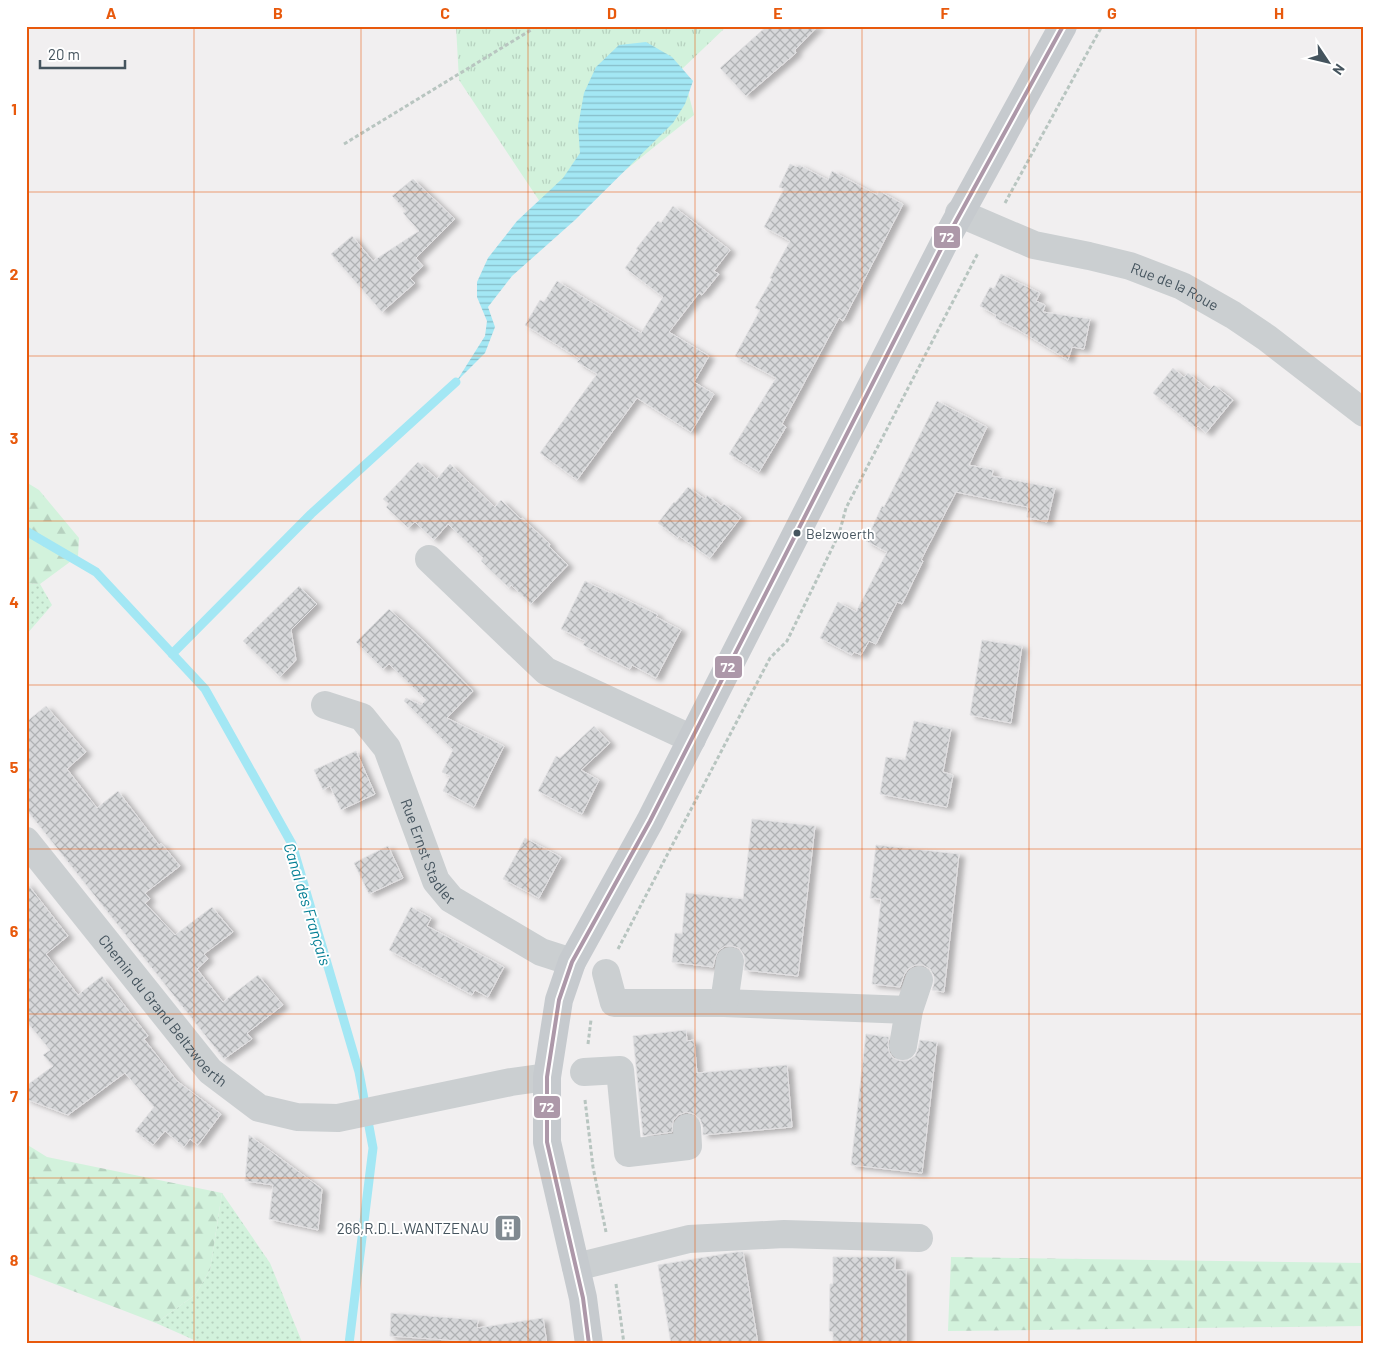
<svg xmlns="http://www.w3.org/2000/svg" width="1390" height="1370" viewBox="0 0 1390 1370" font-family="Barlow,sans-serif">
<defs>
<pattern id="grass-dots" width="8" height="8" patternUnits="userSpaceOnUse" patternTransform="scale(1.25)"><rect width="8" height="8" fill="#d2f2dc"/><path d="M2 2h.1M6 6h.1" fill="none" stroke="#b6d1bf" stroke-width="1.8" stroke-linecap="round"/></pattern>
<pattern id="forest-firs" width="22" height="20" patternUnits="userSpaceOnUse" patternTransform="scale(1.25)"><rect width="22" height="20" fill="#d2f2dc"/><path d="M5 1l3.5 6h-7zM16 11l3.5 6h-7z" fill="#b6d1bf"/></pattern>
<pattern id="park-tufts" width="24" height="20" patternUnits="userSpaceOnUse" patternTransform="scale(1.25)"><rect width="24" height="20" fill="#d2f2dc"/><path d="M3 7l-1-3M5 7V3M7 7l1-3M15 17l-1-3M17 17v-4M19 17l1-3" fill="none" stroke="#b6d1bf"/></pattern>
<pattern id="water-rules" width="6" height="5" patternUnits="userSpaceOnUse" patternTransform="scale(1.25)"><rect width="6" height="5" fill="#a3e7f4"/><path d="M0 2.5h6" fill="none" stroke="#87bec9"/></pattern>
<pattern id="building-cross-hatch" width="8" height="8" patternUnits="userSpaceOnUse" patternTransform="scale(1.25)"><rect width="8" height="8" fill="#d7d8da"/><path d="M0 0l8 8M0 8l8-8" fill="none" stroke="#b0b2b4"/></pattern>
<filter id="shadow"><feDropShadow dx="5.5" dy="3" stdDeviation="2.5" flood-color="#0004"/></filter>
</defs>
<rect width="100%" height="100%" fill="#f1eff0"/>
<path fill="url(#grass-dots)" d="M26 583 40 584 52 605 26 635Z
M222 1193 270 1263 302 1342V1344H203L156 1323 195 1295 210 1270Z"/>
<path fill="url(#forest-firs)" d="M26 482 39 490 79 538 78 556 40 584 26 583Z
M26 1144 47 1157 222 1193 210 1270 195 1295 156 1323 26 1273Z
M951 1257 1364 1263V1326L948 1331Z"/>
<path fill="url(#park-tufts)" d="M456 26H727L682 69 694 115 556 226 459 80Z"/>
<path fill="url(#water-rules)" d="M646 42 672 57 693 81 685 104 673 123 575 220 512 276 488 307 495 327 485 353 456 382 485 336 487 321 477 297V282L488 258 517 221 563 178 580 153 578 126 584 93 596 67 619 45Z"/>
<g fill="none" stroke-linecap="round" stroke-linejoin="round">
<path stroke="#a3e7f4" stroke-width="9" d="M26 531 96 572 205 689 292 844 359 1072 373 1148 349 1344
M172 654 311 514 456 382"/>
</g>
<path fill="url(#building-cross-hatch)" stroke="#e2e1e3" filter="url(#shadow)" d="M767 26H818L795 50 796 53 746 96 720 68Z
M790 164 797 167 799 165 828 180 832 171 877 195 879 191 903 204 843 321 839 318 782 424 786 427 759 472 729 454 776 378 735 356 760 310 755 308 772 279 770 278 790 241 764 227 784 189 779 187Z
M413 179 455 219 416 258 423 266 410 278 415 283 382 312 331 254 352 236 373 261 419 231 403 213 406 211 392 196Z
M673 206 730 250 714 271 719 274 702 295 699 293 669 332 709 356 694 382 714 394 691 432 637 398 577 480 540 453 597 374 577 362 580 359 525 325 540 300 544 302 557 281 641 333 663 297 625 268 638 250 636 249 658 221 661 223Z
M1001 274 1040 293 1036 301 1045 305 1043 312 1090 319 1084 349 1072 347 1068 360 1017 329 995 318 996 315 980 306 990 287 994 289Z
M1173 368 1184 377 1188 373 1209 390 1214 385 1233 400 1206 433 1198 426 1196 428 1153 393Z
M937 401 987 427 969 465 993 470 992 476 1055 488 1047 522 1027 517 1028 507 956 492 921 560 923 561 902 604 897 602 876 644 869 641 861 655 854 652 852 655 820 638 838 602 856 612 887 552 866 541 882 506 884 507Z
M418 462 437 479 450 464 495 507 501 500 521 519 522 518 550 544 549 546 568 565 531 604 511 585 509 588 481 561 483 558 448 524 434 540 415 522 408 528 386 507 389 504 383 499Z
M688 487 705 499 707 495 721 506 724 504 741 517 710 558 679 536 678 538 658 523 674 502 675 503Z
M585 581 610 593 611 592 658 615 656 617 681 630 656 678 632 665 630 669 596 652 583 645 585 641 561 629Z
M299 586 317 604 291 630 296 660 280 677 243 641Z
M389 609 423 640 473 691 447 718 504 746 474 807 443 791 450 776 442 772 453 750 404 701 406 698 421 705 426 700 389 664 383 669 356 642Z
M982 640 1022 646 1011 723 970 715Z
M46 706 86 752 67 769 97 808 118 791 159 845 161 843 180 866 145 893 150 899 145 903 175 935 212 907 233 932 204 954 208 959 197 969 223 1002 258 975 283 1005 247 1033 252 1039 224 1059 26 809V722Z
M914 721 951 729 943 772 953 775 947 807 880 794 886 757 905 760Z
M594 726 610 743 581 770 599 780 582 814 538 791 556 756 560 758Z
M356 751 375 794 341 810 330 786 323 790 314 770Z
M752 819 815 826 798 976 744 970 745 963 744 955 739 948 732 946H725L718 951 715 958 713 967 672 962 675 933 682 934 686 893 743 899Z
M525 838 561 857 539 898 503 879Z
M876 845 959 854 944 992 932 990 934 984V976L930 969 923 965H915L908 969 904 975 900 987 872 984 881 899 870 898Z
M388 846 403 878 369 894 354 863Z
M26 882 68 936 46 954 78 995 102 976 148 1036 144 1039 177 1081 221 1114 198 1145 190 1139 184 1147 165 1131 153 1145 135 1131 154 1107 125 1073 68 1115 26 1099V1086L53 1066 43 1055 50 1050 26 1021Z
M411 907 431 918 427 926 504 967 488 997 475 990 472 995 389 950Z
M686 1030 687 1041 694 1040 697 1073 787 1065 792 1127 703 1135V1127L700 1119 694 1114 686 1112 678 1115 673 1121 672 1132 643 1136 633 1036Z
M866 1034 889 1037 888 1044 889 1052 893 1058 901 1061 909 1060 915 1056 918 1049 920 1040 937 1042 922 1173 851 1165Z
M249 1135 322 1189 318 1230 269 1219 273 1185 245 1181Z
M736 1252H743L758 1344H671L658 1265Z
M833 1257H895V1270H906V1344H833V1332L829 1331 830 1284H833Z
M391 1313 478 1320 477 1328 543 1318 547 1344H462V1341L390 1336Z"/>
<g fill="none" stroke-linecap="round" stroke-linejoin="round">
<path stroke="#b8c5c0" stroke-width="3" stroke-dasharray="4 2.5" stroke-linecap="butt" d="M344 144 531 30 534 26
M1005 203 1102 26
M618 949 770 658 787 641 839 534 846 508 978 253
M588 1044 591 1020
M585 1100 593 1167 606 1232
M616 1284 624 1344"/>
<g stroke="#cbcfd1" stroke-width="28">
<path id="s1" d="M959 213 1034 245 1089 256 1130 266 1182 286 1233 315 1267 338 1364 413"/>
<path d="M429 559 546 671 692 739"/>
<path id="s2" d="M325 705 362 717 387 748 436 881 451 899 541 952 572 962"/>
<path id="s3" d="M26 841 210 1071 259 1108 297 1117 338 1118 511 1082 547 1077"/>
<path d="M606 973 614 1003H724L909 1010"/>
<path d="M724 1003 730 961"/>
<path d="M903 1046 909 1010 919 980"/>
<path d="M584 1072 620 1070 628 1153 688 1146 687 1128"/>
<path d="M576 1267 689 1239 784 1234 919 1238"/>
</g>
<path stroke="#c6cace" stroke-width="28" d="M589 1344 583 1298 547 1142V1077L559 1000 572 962 650 821 944 243 1063 26"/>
<defs>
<path id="bus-1" d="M589 1344 583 1298 547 1142V1077L559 1000 572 962 650 821 944 243 1063 26"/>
</defs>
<use href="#bus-1" stroke="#fff" stroke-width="8"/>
<use href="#bus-1" stroke="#ad98a9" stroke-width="4"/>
</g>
<path fill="none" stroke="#e8590c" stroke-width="1" stroke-opacity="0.55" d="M194 26V1344M361 26V1344M528 26V1344M695 26V1344M862 26V1344M1029 26V1344M1196 26V1344M26 192H1364M26 356H1364M26 521H1364M26 685H1364M26 849H1364M26 1014H1364M26 1178H1364"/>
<defs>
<symbol id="building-square" viewBox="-11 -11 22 22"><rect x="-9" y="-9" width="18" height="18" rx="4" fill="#818a91" stroke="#fff"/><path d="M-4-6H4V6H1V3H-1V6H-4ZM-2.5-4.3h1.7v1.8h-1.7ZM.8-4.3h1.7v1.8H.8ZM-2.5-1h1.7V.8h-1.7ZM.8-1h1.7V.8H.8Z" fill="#fff"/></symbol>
</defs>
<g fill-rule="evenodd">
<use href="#building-square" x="492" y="1212" width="32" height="32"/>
</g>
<circle fill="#45545e" stroke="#fff" stroke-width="2" cx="797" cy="533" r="4.5"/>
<g text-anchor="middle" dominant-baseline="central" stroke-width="4" stroke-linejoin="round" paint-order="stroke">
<g font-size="14" fill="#45545e" stroke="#fff" text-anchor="start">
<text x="806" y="533">Belzwoerth</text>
</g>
<g font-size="15" fill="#45545e" stroke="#fff">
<text stroke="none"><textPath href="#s1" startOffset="229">Rue de la Roue</textPath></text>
<text stroke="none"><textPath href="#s2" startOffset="190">Rue Ernst Stadler</textPath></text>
<text stroke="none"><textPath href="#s3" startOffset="218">Chemin du Grand Beltzwoerth</textPath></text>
</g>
<g font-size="15" fill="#45545e" stroke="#fff" text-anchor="end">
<text x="489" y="1228">266,R.D.L.WANTZENAU</text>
</g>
<g font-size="16" font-style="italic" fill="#037f95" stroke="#fff">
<text transform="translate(308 904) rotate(73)">Canal des Français</text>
</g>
</g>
<g stroke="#fff" stroke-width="2">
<rect x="933" y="225" width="28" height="24" rx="5" fill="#ad98a9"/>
<rect x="714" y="655" width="29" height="24" rx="5" fill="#ad98a9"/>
<rect x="533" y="1095" width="28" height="24" rx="5" fill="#ad98a9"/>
</g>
<g font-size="14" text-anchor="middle" font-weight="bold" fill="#fff">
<text x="947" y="242">72</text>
<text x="728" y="672">72</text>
<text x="547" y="1112">72</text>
</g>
<rect width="1390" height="1370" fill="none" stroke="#ffffff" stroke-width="55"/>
<g transform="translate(1328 62) rotate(125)" stroke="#ffffff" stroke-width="4" paint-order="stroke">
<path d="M0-4L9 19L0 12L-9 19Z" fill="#45545e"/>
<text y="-8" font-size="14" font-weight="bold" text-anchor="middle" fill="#45545e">N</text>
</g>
<path d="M40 60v8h85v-8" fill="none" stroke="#45545e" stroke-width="2.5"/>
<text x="48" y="60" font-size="15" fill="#45545e" stroke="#ffffff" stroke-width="4" paint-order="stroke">20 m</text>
<rect x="28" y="28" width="1334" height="1314" fill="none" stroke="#e8590c" stroke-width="2"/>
<g font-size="16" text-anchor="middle" font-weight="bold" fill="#e8590c">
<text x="111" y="19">A</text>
<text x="278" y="19">B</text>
<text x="445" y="19">C</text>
<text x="612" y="19">D</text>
<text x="778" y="19">E</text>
<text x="945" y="19">F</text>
<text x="1112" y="19">G</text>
<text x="1279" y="19">H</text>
<text x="14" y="115">1</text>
<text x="14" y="280">2</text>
<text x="14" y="444">3</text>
<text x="14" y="608">4</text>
<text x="14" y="773">5</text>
<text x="14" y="937">6</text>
<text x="14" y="1102">7</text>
<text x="14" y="1266">8</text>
</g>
</svg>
